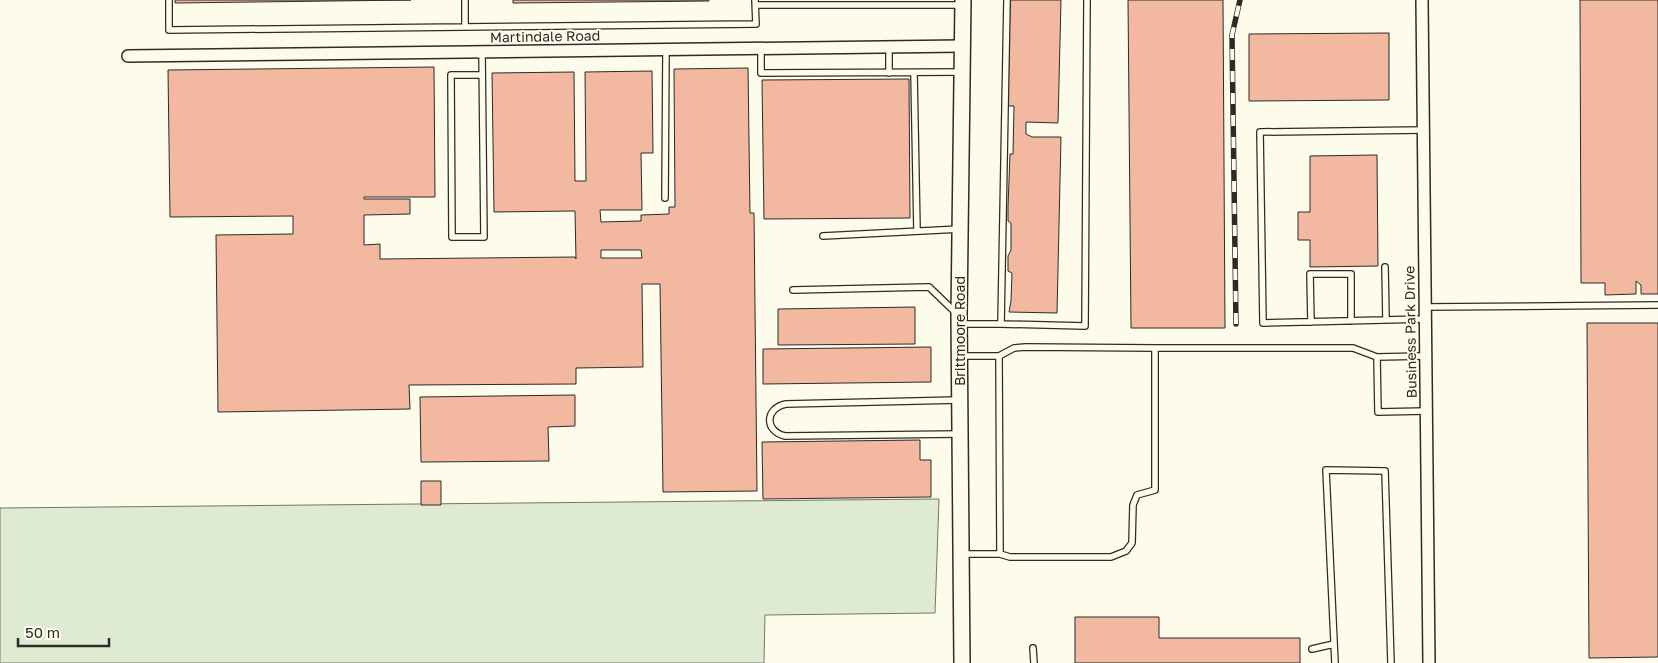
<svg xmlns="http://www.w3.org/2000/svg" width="1658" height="663" viewBox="0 0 1658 663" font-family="'Golos Text',sans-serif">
<rect width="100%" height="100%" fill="#fdfbea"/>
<path fill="#deebd1" stroke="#74746e" d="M939 499 935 613 765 615 764 663H0V508Z"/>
<path fill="#f2b8a0" stroke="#2b2b2b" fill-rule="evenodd" d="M175 0H411L175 3Z
M513 0H709V1L513 3Z
M1010 0H1061L1058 123 1026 122V134L1032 137H1061L1057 313 1009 312 1011 301 1012 273 1008 271V256L1011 250V223L1008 221V207L1010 154H1013L1014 106H1008Z
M1128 0H1223L1225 328H1131Z
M1580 0H1658V294H1641V285L1636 281V294L1605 295V283H1581Z
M1389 33V100L1249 101V34Z
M434 67 435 197H364V199H410V214L364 215V245L380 244V259L575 257 576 259 575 211 494 212 492 73 574 72 575 181H586L585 72 652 71 653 153H641L642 210H600L601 222 641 221V215L669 214V207H675L674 69 748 68 750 213H754L757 491 663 492 660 284H642L643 367 576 368V384L409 385 410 409 218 412 216 235 293 234V216L170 217 168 70ZM601 250H641L642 258H601Z
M909 79 910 218 764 219 762 80Z
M1377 155 1378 266 1310 267V240H1298V212H1310V156Z
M915 307V344L778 345V309Z
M1587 323H1658V657L1589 658Z
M931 347V382L763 384V349Z
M575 395V426L548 427 549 461 421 462 420 397Z
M920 440V460H931V497L763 499 762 442Z
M421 481H441V505H421Z
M1075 617H1159V638H1300V663H1075Z"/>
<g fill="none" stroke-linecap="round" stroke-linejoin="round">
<defs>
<path id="service" d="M169 0V30L756 24 755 0
M465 0V27
M1007 0 1001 324 1085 326 1087 0
M756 5H961
M889 47V73
M761 49V73L962 72
M482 52 484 237H452L451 75H482
M914 73 917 231
M1423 130 1260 132 1263 323 1425 319
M665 198 666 50
M823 236 960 229
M1385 267 1386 320
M793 290 929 287 955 312
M1425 307 1658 305
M1311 322 1310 274H1351V321
M961 324H1001
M1155 348H1353L1377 357 1425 356
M961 356H999L1000 554H962
M999 356 1014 348 1026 347 1155 348V490L1137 495 1133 505 1132 543 1126 551 1111 557H1010L1000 554
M1377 357 1378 412 1426 411
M959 400 786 404C765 408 764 431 785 436L959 434
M1033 648 1034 663
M1312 649 1334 644
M1335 663 1326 470 1385 471 1391 663"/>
<path id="minor" d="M1422 0 1429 663
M128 56 962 46"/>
<path id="secondary" d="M962 663 959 315 963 0"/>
</defs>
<use href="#service" stroke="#2b2b2b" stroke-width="8"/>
<use href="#minor" stroke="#2b2b2b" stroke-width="14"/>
<use href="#secondary" stroke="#2b2b2b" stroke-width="18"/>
<use href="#service" stroke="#fdfbea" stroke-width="5.5"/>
<use href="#minor" stroke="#fdfbea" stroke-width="11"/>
<use href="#secondary" stroke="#fdfbea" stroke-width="15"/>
<defs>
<path id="rail" d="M1236 324 1232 35 1240 0"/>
</defs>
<use href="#rail" stroke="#2b2b2b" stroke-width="5.5"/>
<use href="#rail" stroke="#fdfbea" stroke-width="4" stroke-dasharray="11" stroke-linecap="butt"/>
</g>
<g text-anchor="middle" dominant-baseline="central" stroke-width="4" stroke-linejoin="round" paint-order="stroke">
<g font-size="14" fill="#2b2b2b" stroke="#fdfbea">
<text transform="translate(545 36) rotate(-1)">Martindale Road</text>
<text transform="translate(959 331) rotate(-90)">Brittmoore Road</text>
<text transform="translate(1410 332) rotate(-91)">Business Park Drive</text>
</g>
</g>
<path d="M18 638v8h91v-8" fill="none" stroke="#2b2b2b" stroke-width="2.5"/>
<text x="25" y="638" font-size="15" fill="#2b2b2b" stroke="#fdfbea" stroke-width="4" paint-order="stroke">50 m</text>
</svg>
